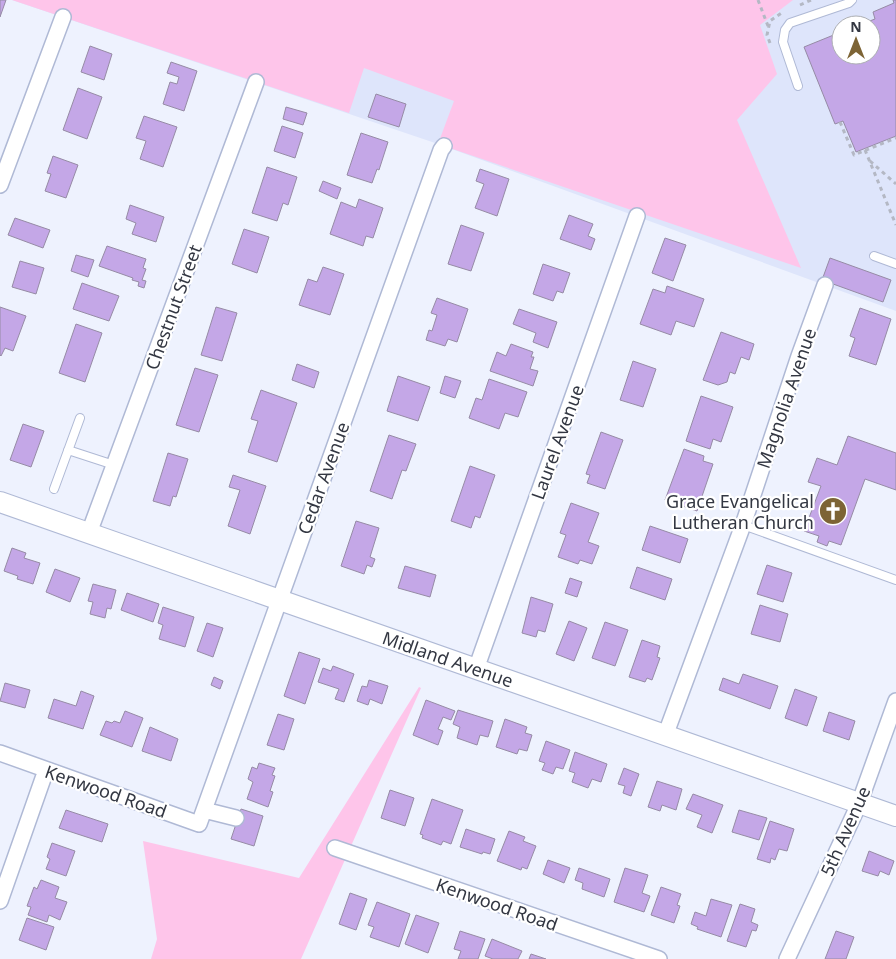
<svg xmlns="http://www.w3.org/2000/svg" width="896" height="959" viewBox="0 0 896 959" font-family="'Noto Sans',sans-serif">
<rect width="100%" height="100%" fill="#eef2fe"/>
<path fill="#dee5fb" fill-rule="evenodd" d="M12 0H896V311L438 144ZM841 25H871V55H841Z"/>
<path fill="#fec5ea" d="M12 0H793L760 25 777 74 737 120 801 268 438 144 454 101 364 68 349 113Z
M419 687 421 688 301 959H151L157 939 143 841 299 878Z"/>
<path fill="#c4a7e7" stroke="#968ba5" d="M0 0H6L0 17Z
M893 0H896V136L856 152 843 121 835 124 804 47 841 32V55H871V25H859L875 19 873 12 894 3Z
M90 46 112 54 104 80 81 72Z
M171 62 197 71 184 111 163 104 170 82 177 84 179 77 167 73Z
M78 88 102 97 87 139 63 130Z
M376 94 406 104 399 127 368 117Z
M286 107 307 113 303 125 283 119Z
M144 116 177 127 163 167 140 159 146 141 136 138Z
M282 126 303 133 295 158 274 151Z
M361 133 388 142 379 170 377 169 372 183 347 175Z
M53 156 78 165 66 198 45 191 51 174 47 173Z
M267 167 297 177 288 205 283 203 277 221 252 213Z
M480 169 509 179 497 216 475 208 484 184 476 181Z
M323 181 341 188 337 199 319 191Z
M359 199 383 208 373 238 366 236 363 246 330 234 341 202 356 208Z
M130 205 164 217 156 242 132 234 136 223 126 219Z
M569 215 593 224 588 236 595 239 591 250 560 239Z
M15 218 50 230 43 248 8 235Z
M461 225 484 233 471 271 448 264Z
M244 229 269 237 257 273 232 264Z
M665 238 686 245 673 281 652 273Z
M107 246 146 259 143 268 146 269 142 280 146 281 144 288 138 286 139 282 132 280 133 278 99 266Z
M76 255 94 260 88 277 71 271Z
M830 258 891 280 883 302 822 280Z
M20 261 44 268 36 294 12 287Z
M543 264 570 273 563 293 557 291 553 301 533 294Z
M323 267 344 274 330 315 299 305 308 279 317 282Z
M82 283 119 296 109 321 73 309Z
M667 286 704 299 694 327 676 321 671 335 640 324 653 289 665 293Z
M437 298 468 309 457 342 448 339 445 346 426 340 429 330 432 331 437 315 431 313Z
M0 307 26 316 13 351 5 348 1 356 0 355Z
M216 307 237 313 222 361 201 355Z
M860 308 891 319 876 365 849 356 855 338 850 336Z
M519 309 557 322 548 348 533 342 536 333 513 324Z
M76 324 102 333 85 382 59 373Z
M721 332 754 344 749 360 741 357 735 374 730 372 727 382 718 385 703 380Z
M511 344 533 352 531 357H534L530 369 538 371 533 386 490 371 497 352 506 356Z
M633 361 656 369 643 407 620 400Z
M297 364 319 372 314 388 292 380Z
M195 368 218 375 199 432 176 425Z
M398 376 430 387 418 421 387 411Z
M445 376 461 381 455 398 440 393Z
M489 379 527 392 518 417 505 413 499 429 469 418 476 398 482 400Z
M261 390 297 403 277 462 248 452 258 421 251 419Z
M701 396 733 407 721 442 713 439 710 449 686 441Z
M23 424 44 431 31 467 10 460Z
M601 432 623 440 605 489 587 483 590 475 586 474Z
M389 435 416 444 406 471 402 470 392 499 370 491Z
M848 436 896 453V490L865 479 841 545 829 541 827 546 817 542 819 536 804 531 821 486 808 482 817 458 837 465Z
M684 449 704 456 703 461 713 464 697 511 665 500Z
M168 453 188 459 176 497 173 496 170 506 153 501Z
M470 466 495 475 480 518 475 516 471 528 451 521Z
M233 475 266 486 250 534 228 526 240 490 229 487Z
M571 503 599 513 588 542 599 546 592 564 580 560 578 564 558 557 566 535 560 533Z
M356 521 379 528 370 557 375 559 372 567 367 565 364 574 341 566Z
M650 526 688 539 680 563 642 550Z
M12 548 26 553 24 558 40 563 33 584 17 579 18 576 4 571Z
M767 565 792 573 783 602 757 594Z
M405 566 436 575 430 597 398 588Z
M637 567 672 579 665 600 630 588Z
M55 569 80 578 70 602 46 592Z
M570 578 582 582 577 597 565 593Z
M93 584 116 590 111 609 107 608 105 618 90 614 93 602 88 601Z
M127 593 159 604 153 622 121 610Z
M531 597 553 604 545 632 538 630 536 637 522 633Z
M760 605 788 614 780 642 751 634Z
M163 607 194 617 185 647 159 639 163 625 158 623Z
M569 621 587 628 574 661 556 654Z
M605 622 628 630 615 666 592 658Z
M207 623 223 628 213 657 197 651Z
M642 640 660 646 657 657 660 658 652 680 647 678 645 682 629 677Z
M299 652 320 659 305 704 284 696Z
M333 666 354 674 344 702 335 699 339 689 318 682 323 668 331 671Z
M743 674 778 686 770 709 719 690 723 678 739 684Z
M214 677 223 681 220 689 211 685Z
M369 680 388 686 382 704 370 699 368 705 357 701 362 686 367 687Z
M5 683 30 690 25 708 0 701Z
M795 689 817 697 807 726 785 718Z
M81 691 94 696 83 729 48 718 54 699 76 706Z
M426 700 455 711 451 720 443 717 438 729 443 731 438 745 413 735Z
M458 710 493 721 488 737 480 735 477 745 457 738 460 727 453 724Z
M125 711 143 718 132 747 100 735 106 721 112 723 114 721 120 723Z
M829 712 855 721 849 740 823 731Z
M278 714 294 719 284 750 267 745Z
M505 719 527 727 525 733 532 735 527 751 519 749 517 754 496 747Z
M150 727 178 739 171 761 142 751Z
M546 741 570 750 563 769 556 767 553 774 542 770 545 763 539 761Z
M575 752 607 764 601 782 592 779 588 788 572 782 575 773 569 771Z
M259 763 275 768 272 775 275 776 270 791 273 792 268 807 247 799 253 782 248 779 252 767 257 769Z
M624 768 639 774 631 796 623 793 625 786 618 784Z
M657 781 682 789 676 810 662 805 660 811 648 807Z
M390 790 414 798 405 826 381 818Z
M693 794 723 805 712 833 697 827 702 815 686 809Z
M432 799 463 810 451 844 443 841 441 845 422 838 423 835 420 834Z
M241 809 263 816 254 846 231 839Z
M66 810 108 824 102 842 59 828Z
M739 810 767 818 759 840 732 832Z
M770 821 794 829 787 851 779 849 775 860 771 858 770 863 757 859Z
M466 829 495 839 490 854 483 852 482 854 460 847Z
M509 831 525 837 523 841 536 846 527 869 522 867 521 870 497 861Z
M52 843 75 851 66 876 46 869 50 859 47 857Z
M869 851 894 861 889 875 880 871 878 876 862 871Z
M548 860 570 868 564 883 543 874Z
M579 868 610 879 604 897 582 889 583 883 575 880Z
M625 868 648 875 642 893 650 896 644 912 614 902Z
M41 880 59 887 55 898 67 902 60 920 49 915 47 922 28 915 31 907 27 906 34 887 37 889Z
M661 887 681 894 677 905 680 906 674 923 651 915Z
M350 893 367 899 356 930 339 924Z
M711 899 732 905 721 937 697 929 698 927 691 924 695 912 706 916Z
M377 902 410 914 399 947 370 937 374 927 368 925Z
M740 904 755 909 751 922 758 925 756 931 752 930 746 947 727 941Z
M416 915 439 923 428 953 405 944Z
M27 918 54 927 46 950 19 940Z
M460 931 485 939 478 959H458L461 951 454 949Z
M836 931 854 937 846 959H825Z
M492 939 522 951 518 959H493L485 956Z
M531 954 546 959H529Z"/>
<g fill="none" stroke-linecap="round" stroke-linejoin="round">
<defs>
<path id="lane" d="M798 86 783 42 785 30 790 23 849 3 852 0
M874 256 896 264
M68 450 114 465
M54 489 80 418
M743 525 896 580"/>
<path id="street" d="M0 185 63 17
M89 533 256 82
M476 669 637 216
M665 736 743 525 799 356 825 285
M0 753 199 824 441 150 444 146
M204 810 236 818
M335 848 659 959
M0 901 46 770
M787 959 859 804 896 701"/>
<path id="secondary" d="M0 502 896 816"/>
</defs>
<use href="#lane" stroke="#afb9d5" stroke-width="10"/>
<use href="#street" stroke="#afb9d5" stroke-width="18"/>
<use href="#secondary" stroke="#afb9d5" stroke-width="22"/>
<path stroke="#b4b8c4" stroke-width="3" stroke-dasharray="4 4" stroke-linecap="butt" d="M758 0 768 26
M800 5 811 0
M770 43 767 35 770 21 783 12
M840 122 854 155 896 138
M865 150 896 225
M870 161 896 184"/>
<use href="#lane" stroke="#fff" stroke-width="8"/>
<use href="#street" stroke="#fff" stroke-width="15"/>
<use href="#secondary" stroke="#fff" stroke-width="20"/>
</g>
<defs>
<symbol id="church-disc" viewBox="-11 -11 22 22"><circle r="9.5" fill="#7d6435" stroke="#fff"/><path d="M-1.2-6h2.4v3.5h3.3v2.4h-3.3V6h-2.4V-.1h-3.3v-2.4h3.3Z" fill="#fff"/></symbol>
</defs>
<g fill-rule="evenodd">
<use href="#church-disc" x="817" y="495" width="32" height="32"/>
</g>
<g text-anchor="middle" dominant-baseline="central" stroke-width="4.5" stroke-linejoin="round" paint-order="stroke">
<g font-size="18" fill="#333742" stroke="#fff">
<text transform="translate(173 307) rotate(-70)">Chestnut Street</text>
<text transform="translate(786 398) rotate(-71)">Magnolia Avenue</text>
<text transform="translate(557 442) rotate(-70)">Laurel Avenue</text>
<text transform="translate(323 478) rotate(-70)">Cedar Avenue</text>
<text transform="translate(448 659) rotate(19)">Midland Avenue</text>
<text transform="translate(106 791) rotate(19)">Kenwood Road</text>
<text transform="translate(845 831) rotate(-66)">5th Avenue</text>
<text transform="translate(497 904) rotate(19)">Kenwood Road</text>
</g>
<g font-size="18" fill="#333742" stroke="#fff" text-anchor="end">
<text x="814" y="501">Grace Evangelical<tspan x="814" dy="21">Lutheran Church</tspan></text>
</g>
</g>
<g transform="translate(856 40)"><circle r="24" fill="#ffffff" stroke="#adafb3"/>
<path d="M0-4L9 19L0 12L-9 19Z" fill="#7d6435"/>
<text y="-8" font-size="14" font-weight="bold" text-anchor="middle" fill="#333742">N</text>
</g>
</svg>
